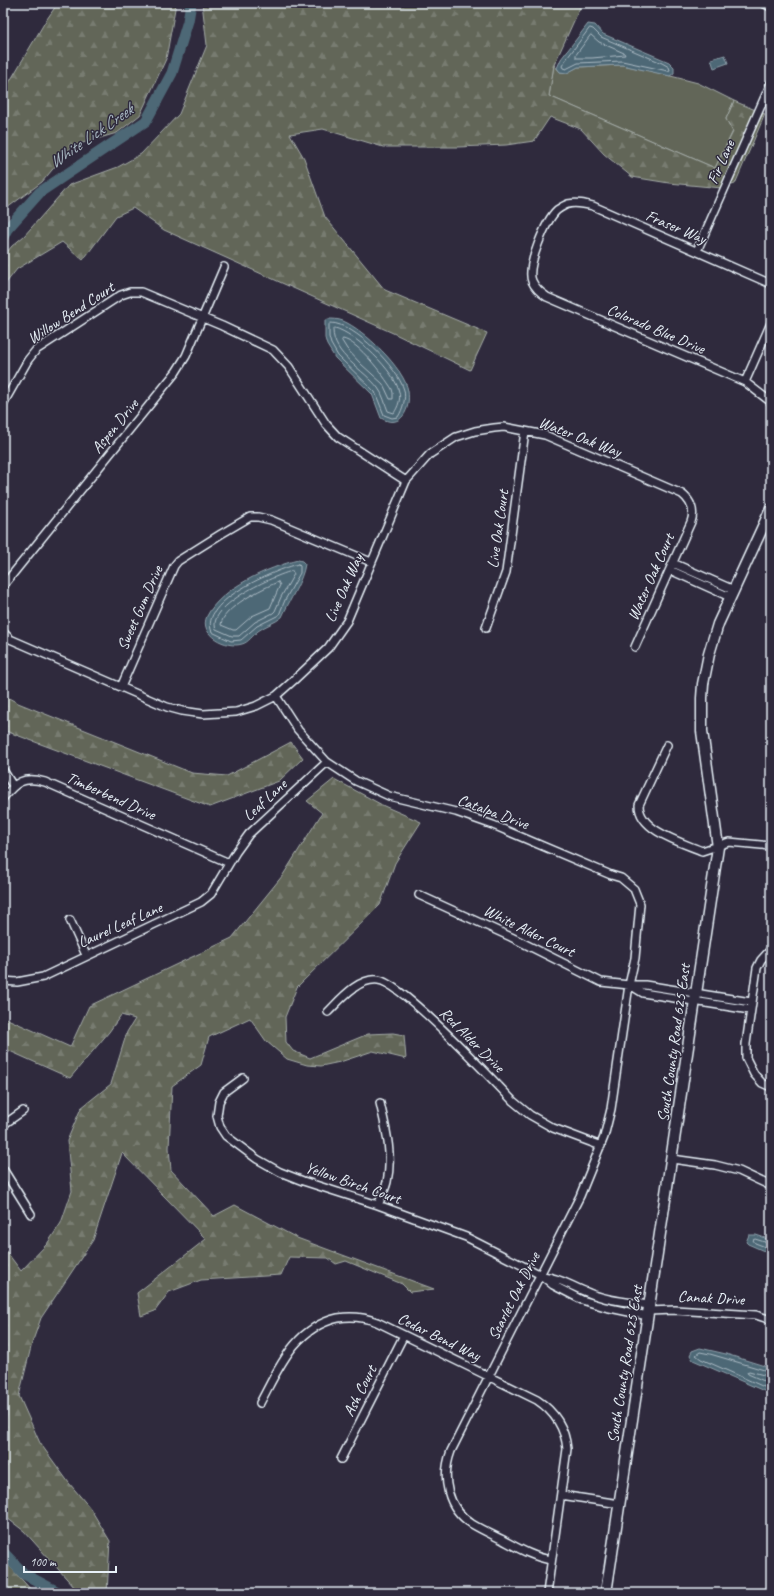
<svg xmlns="http://www.w3.org/2000/svg" width="774" height="1596" viewBox="0 0 774 1596" font-family="Caveat,sans-serif">
<defs>
<pattern id="forest-firs" width="22" height="20" patternUnits="userSpaceOnUse"><rect width="22" height="20" fill="#626658"/><path d="M5 1l3.5 6h-7zM16 11l3.5 6h-7z" fill="#787c71"/></pattern>
</defs>
<rect width="100%" height="100%" fill="#2f2a3d"/>
<filter id="ink" filterUnits="userSpaceOnUse"><feTurbulence type="fractalNoise" baseFrequency=".025" numOctaves="2"/><feDisplacementMap in="SourceGraphic" scale="8" xChannelSelector="R" yChannelSelector="G"/><feConvolveMatrix kernelMatrix="1 2 1 2 8 2 1 2 1" color-interpolation-filters="sRGB"/></filter>
<g filter="url(#ink)">
<path fill="#626658" stroke="#a5aca8" d="M554 65 560 72 566 73 578 67 622 65 651 71 698 83 734 101 726 119 733 131 715 168 549 96Z"/>
<path fill="url(#forest-firs)" stroke="#a5aca8" d="M58 3H176L166 59 140 115 117 133 72 146 42 182 3 211V93L45 22Z
M202 3H582L554 65 549 96 715 168 733 132 726 119 734 101 765 114 735 184 722 188 669 183 632 177 604 154 581 129 550 117 534 141 506 145 458 147H383L323 129 290 134 304 158 325 217 385 290 487 333 470 370 393 333 164 230 133 208 116 216 83 260 62 242 17 269 3 287V257L12 246 24 236 69 185 118 167 141 154 179 114 207 45Z
M3 695 18 703 192 773 227 776 291 742 303 758 279 781 210 807 3 730Z
M334 779 384 806 421 822 395 863 380 905 297 987 285 1017 286 1042 293 1051 310 1058 368 1034 393 1033 404 1035 406 1059 373 1051 340 1062 321 1066 307 1065 287 1059 266 1041 250 1018 209 1037 201 1065 172 1086 169 1148 171 1170 214 1216 235 1205 297 1238 434 1289 410 1292 402 1284 346 1261 336 1264 328 1258 289 1257 281 1275 201 1280 169 1292 155 1311 141 1316 137 1293 206 1239 122 1153 93 1240 41 1318 32 1343 19 1396 40 1443 69 1483 90 1508 110 1541 107 1593H77L75 1588 24 1531 3 1515V1424L7 1416 9 1380 3 1348V1247L21 1271 47 1244 61 1223 72 1191 67 1141 81 1108 111 1084 127 1032 135 1019 121 1015 109 1032 70 1078 3 1048V1017L70 1047 89 1006 232 938 283 875 322 813 307 801Z
M3 1559 34 1593H35H3Z"/>
<path fill="#4e6876" stroke="#8c9faa" d="M588 24 595 25 603 34 669 62 674 67V73L670 76 622 65 578 67 567 73 560 72 557 68 561 59Z
M725 55 728 63 714 68 711 59Z
M328 319C333 319 338 319 343 321 363 329 405 369 408 391 411 409 401 430 381 418L372 394 335 358 327 345 325 338V321Z
M298 560 302 561 305 564C303 580 289 601 282 617 275 623 266 625 258 631 254 634 248 643 242 644 227 649 198 635 207 616 221 588 269 567 298 560Z
M749 1235H756L771 1240V1254L748 1244 746 1242Z
M700 1348 726 1354 771 1368V1394L693 1360 690 1355 692 1351Z"/>
<g fill="none" stroke-linecap="round" stroke-linejoin="round">
<path stroke="#aabac4" stroke-width="1" d="M590 28 593 29 601 37 662 63 669 67 670 70 668 71 622 61 578 63 566 69 563 68 562 66 565 61Z
M591 35 599 42 624 53 625 55 592 58H576V55Z
M331 323C354 323 398 368 404 390 406 398 403 409 398 417L392 418 384 415 375 392 338 356 331 344 329 337V325Z
M335 328C355 333 396 372 399 392 401 399 398 407 394 413L388 411C385 404 383 394 378 388 364 369 333 356 333 330Z
M343 339C359 342 383 375 392 389L393 393V399H390L383 384 361 364 347 349 342 341Z
M298 564 300 566V573L285 600 279 615 257 626 241 640 231 641 212 632C198 601 276 570 298 564Z
M292 571 294 574 281 597 275 611 273 613 255 622 239 636H232L216 629C206 606 275 575 292 571Z
M278 582 280 585 270 608 252 616 236 630H233L221 625C222 608 263 588 278 582Z
M771 1244 755 1239 753 1240 755 1243 771 1249
M771 1372 710 1354 700 1352 696 1355 701 1359 771 1390
M771 1377 749 1371 747 1372 748 1374 771 1384"/>
<path stroke="#4e6876" stroke-width="11" d="M3 237 7 229 40 192 146 121 172 73 188 21 191 3
M3 1552 24 1574 60 1593"/>
<defs>
<path id="street" d="M763 3 771 7
M697 251 771 83
M771 284 593 206C585 204 577 202 568 204 565 205 560 208 557 210 546 220 526 267 532 281 535 288 541 293 547 297L745 382 771 402
M745 382 771 323
M3 404 28 360 36 350 121 295 130 292H141L222 326 273 350 289 367 326 424 338 437 406 481
M673 563 734 590
M670 570 730 597
M3 586 176 372 186 356 224 267
M486 628 506 572 525 431
M3 632 10 639 167 707 182 711 203 714 236 712 256 706 276 696 294 680 328 648 347 621 406 481 430 454 456 437 475 431 494 428 504 427 545 435 682 494C691 501 695 511 691 522L635 647
M121 687 174 566 178 561 221 534 250 517H258L271 520 371 562
M276 696 298 730 327 762 356 781 389 796 456 812 493 825 611 875 621 878 634 889 640 904 635 958 629 985 611 1109 604 1137 580 1196 451 1451C441 1478 447 1508 472 1524 482 1530 493 1535 503 1540 518 1548 533 1557 551 1560
M667 745 639 805C639 831 683 843 702 851L729 842 771 846
M3 770 13 786
M3 798C16 782 23 776 45 782L229 863
M419 895 511 937 601 982 629 985H645L751 1002
M70 920 86 955
M771 949 761 960 757 968 746 1044V1058L754 1074 762 1083 771 1087
M3 981 17 982 43 977 201 902 211 894 236 852 249 834 327 762
M630 985 643 993 750 1010
M328 1012C341 999 358 978 378 980 401 982 492 1079 513 1101L530 1115 553 1128 601 1146
M243 1078 224 1092 219 1102 217 1116 220 1127 226 1136 257 1159 280 1172 303 1181 378 1205 466 1237 541 1275 553 1285 582 1300 605 1307 648 1316
M3 1125 23 1111
M672 1159 715 1165 739 1171 771 1186
M3 1169 31 1214
M378 1205C381 1198 385 1190 387 1182 393 1155 386 1129 380 1103
M543 1276C561 1278 572 1287 589 1293 608 1301 629 1302 649 1305
M648 1311 675 1310 756 1315 771 1320
M260 1403C279 1368 294 1328 338 1318 351 1316 364 1317 377 1322L537 1400C555 1412 565 1427 567 1449L547 1593
M341 1459 404 1335
M561 1495 620 1504"/>
<path id="secondary" d="M606 1593 718 847 702 731V698L703 684 709 654 718 624 771 509"/>
</defs>
<use href="#street" stroke="#e8f1f8" stroke-width="10"/>
<use href="#secondary" stroke="#e8f1f8" stroke-width="13"/>
<use href="#street" stroke="#2f2a3d" stroke-width="7"/>
<use href="#secondary" stroke="#2f2a3d" stroke-width="10"/>
</g>
</g>
<g text-anchor="middle" dominant-baseline="central" stroke-width="3" stroke-linejoin="round" paint-order="stroke">
<g font-size="16" fill="#e8f1f8" stroke="#2f2a3d">
<text transform="translate(721 162) rotate(-66)">Fir Lane</text>
<text transform="translate(676 227) rotate(23)">Fraser Way</text>
<text transform="translate(71 313) rotate(-33)">Willow Bend Court</text>
<text transform="translate(656 329) rotate(23)">Colorado Blue Drive</text>
<text transform="translate(115 426) rotate(-51)">Aspen Drive</text>
<text transform="translate(580 437) rotate(21)">Water Oak Way</text>
<text transform="translate(498 529) rotate(-82)">Live Oak Court</text>
<text transform="translate(651 577) rotate(-66)">Water Oak Court</text>
<text transform="translate(344 588) rotate(-66)">Live Oak Way</text>
<text transform="translate(140 608) rotate(-66)">Sweet Gum Drive</text>
<text transform="translate(111 796) rotate(24)">Timberbend Drive</text>
<text transform="translate(265 800) rotate(-43)">Leaf Lane</text>
<text transform="translate(493 812) rotate(20)">Catalpa Drive</text>
<text transform="translate(120 925) rotate(-24)">Laurel Leaf Lane</text>
<text transform="translate(529 931) rotate(26)">White Alder Court</text>
<text transform="translate(472 1040) rotate(45)">Red Alder Drive</text>
<text transform="translate(674 1043) rotate(-82)">South County Road 625 East</text>
<text transform="translate(353 1183) rotate(19)">Yellow Birch Court</text>
<text transform="translate(514 1296) rotate(-63)">Scarlet Oak Drive</text>
<text transform="translate(711 1298) rotate(3)">Canak Drive</text>
<text transform="translate(439 1337) rotate(26)">Cedar Bend Way</text>
<text transform="translate(625 1364) rotate(-81)">South County Road 625 East</text>
<text transform="translate(360 1391) rotate(-63)">Ash Court</text>
</g>
<g font-size="17" font-style="italic" fill="#aabac4" stroke="#2f2a3d">
<text transform="translate(91 136) rotate(-35)">White Lick Creek</text>
</g>
</g>
<rect width="774" height="1596" fill="none" stroke="#2f2a3d" stroke-width="16"/>
<rect x="8" y="8" width="758" height="1580" fill="none" stroke="#e8f1f8" stroke-width="1.5" filter="url(#ink)"/>
<path d="M24 1566v6h92v-6" fill="none" stroke="#e8f1f8" stroke-width="2"/>
<text x="30" y="1566" font-size="12" fill="#e8f1f8" stroke="#2f2a3d" stroke-width="3" paint-order="stroke">100 m</text>
</svg>
